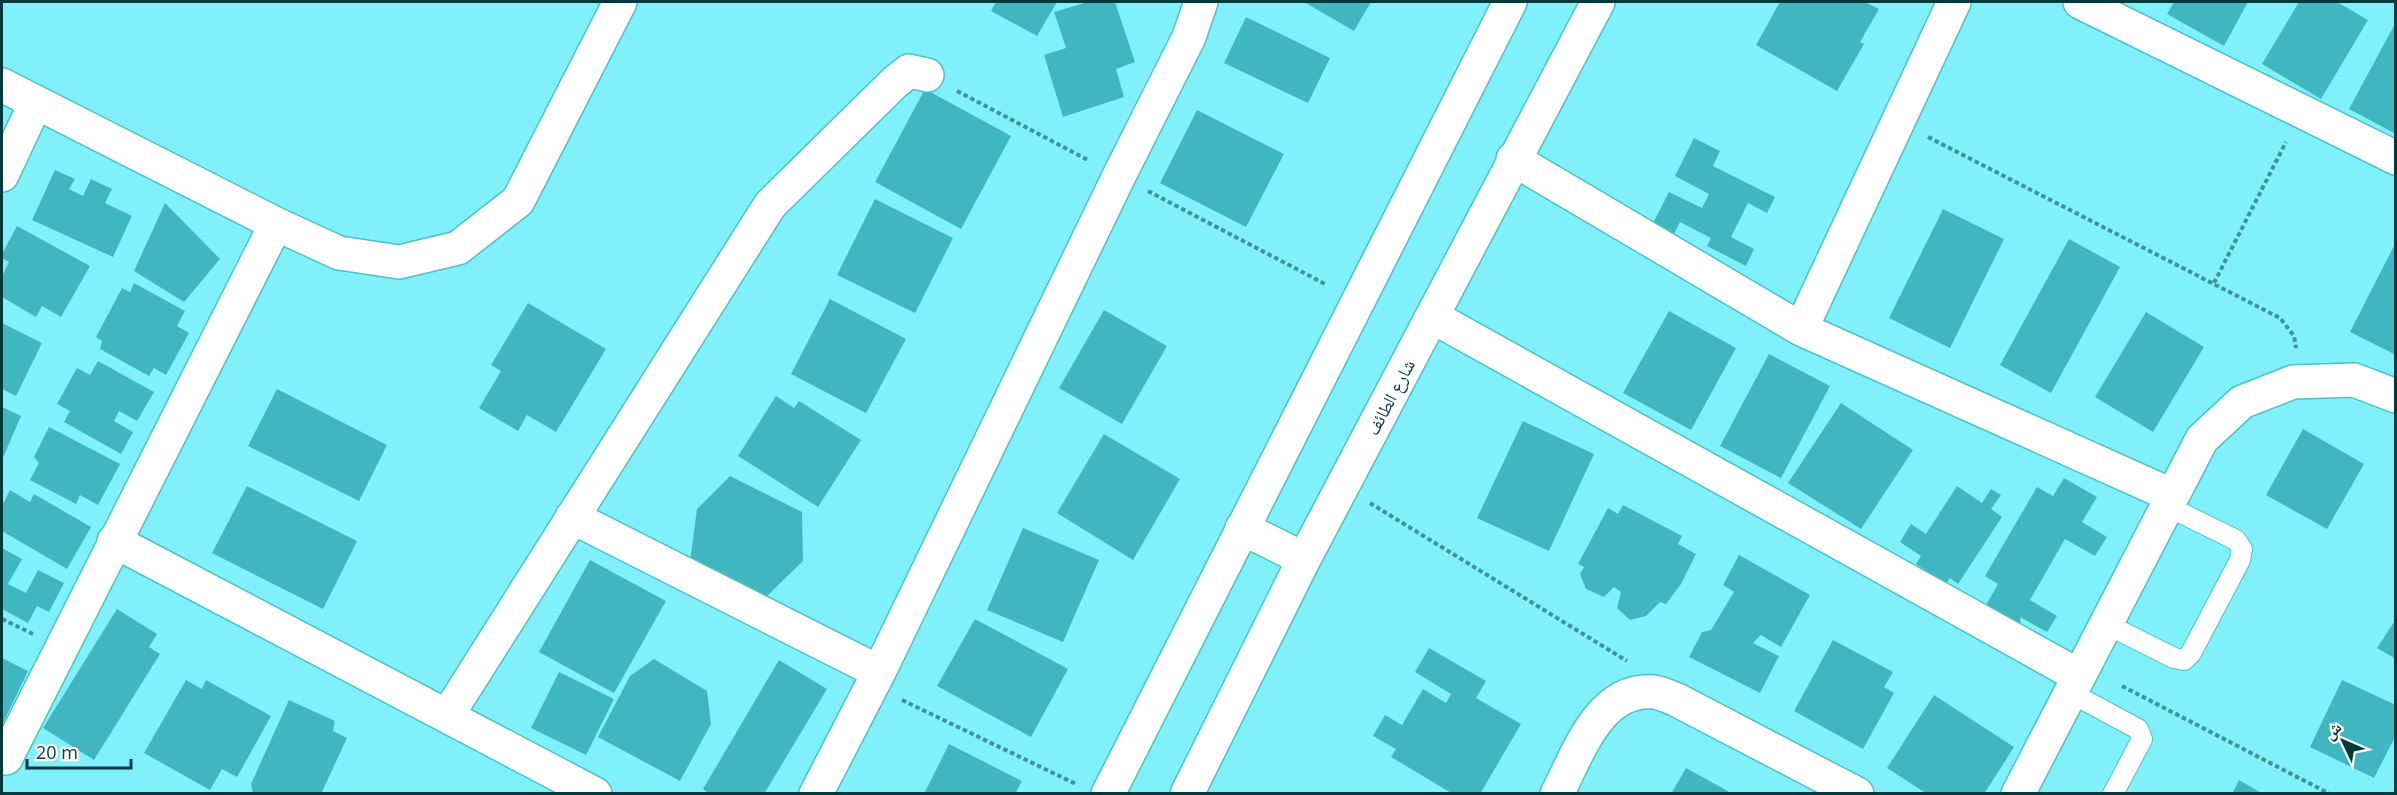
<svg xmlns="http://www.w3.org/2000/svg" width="2397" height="795" viewBox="0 0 2397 795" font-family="'Open Sans','Noto Naskh Arabic',sans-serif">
<rect width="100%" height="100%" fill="#80f1fa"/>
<path fill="#40b7c0" d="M996 2H1057L1037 36 991 11Z
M1088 2H1115L1135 62 1116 69 1124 97 1063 117 1044 55 1066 48 1054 12Z
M1304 2H1371L1354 31Z
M1780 2H1865L1879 9 1860 42 1864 44 1837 91 1756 45Z
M2174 2H2248L2224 46 2167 14Z
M2299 2H2337L2368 20 2321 99 2262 64Z
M1246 17 1330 58 1308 103 1224 63Z
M2396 22V134L2349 109Z
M925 89 1011 136 961 229 875 182Z
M1197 110 1284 154 1246 227 1160 183Z
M1694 138 1720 151 1713 166 1775 197 1767 213 1748 203 1731 237 1754 249 1746 266 1707 246 1711 238 1680 222 1673 236 1652 225 1669 192 1702 208 1709 194 1675 176Z
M55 170 75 179 69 189 83 196 91 179 112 189 105 203 132 216 113 257 32 220Z
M875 199 953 238 915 313 837 275Z
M165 203 220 259 184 302 134 271Z
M1943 209 2004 239 1950 348 1889 318Z
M17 226 90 266 61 317 42 306 36 317 2 297V276L9 262 2 258V254Z
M2069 239 2120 267 2051 393 2000 365Z
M2396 242V355L2350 332Z
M134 283 185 311 177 326 189 333 166 375 154 368 149 376 100 349 102 341 96 337 122 288 130 292Z
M830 299 906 339 866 413 791 374Z
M528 303 606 349 556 432 527 415 518 431 479 408 501 371 491 365Z
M1104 310 1167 346 1122 424 1059 388Z
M1669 311 1736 348 1691 430 1623 393Z
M2146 312 2204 347 2153 432 2095 397Z
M2 323 42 343 16 396 2 389Z
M1769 354 1830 386 1781 478 1720 446Z
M98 361 154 392 137 421 119 411 114 421 133 432 121 454 64 422 70 411 57 404 77 368 90 375Z
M277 389 387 445 359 501 248 446Z
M776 396 794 408 799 401 861 440 818 507 738 456Z
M1841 403 1913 450 1861 529 1788 483Z
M2 407 21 416 2 460Z
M1523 421 1594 454 1549 551 1477 518Z
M49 427 120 464 98 505 80 495 76 504 30 480 39 463 34 457Z
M2303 429 2364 464 2327 529 2266 495Z
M1104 434 1180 479 1133 560 1057 513Z
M730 476 802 512 803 561 766 597 690 561 697 509Z
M2064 478 2097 497 2082 522 2107 537 2095 556 2065 539 2030 600 2057 616 2047 632 2020 617 2021 625 1986 605 1998 584 1985 576 2037 487 2053 496Z
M247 486 357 541 323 609 212 553Z
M1957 486 1982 503 1991 489 2001 495 1991 509 2002 517 1958 584 1950 578 1946 584 1916 564 1921 556 1900 542 1911 524 1926 534Z
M10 490 30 502 34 494 91 527 67 569 2 531V506Z
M1623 505 1682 536 1678 544 1696 554 1681 584 1666 604 1660 602 1646 616 1630 620 1617 608 1621 592 1614 587 1604 597 1586 589 1580 574 1584 567 1578 564 1608 508 1618 514Z
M1023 528 1099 560 1063 642 987 610Z
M2 548 22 559 8 584 26 593 38 570 64 583 49 612 37 606 28 623 2 609Z
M1739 555 1810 595 1781 647 1761 635 1753 643 1779 656 1760 693 1689 657 1702 632 1711 630 1734 592 1723 585Z
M590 560 666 601 614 693 539 652Z
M117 609 157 634 149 647 160 654 94 760 43 728Z
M975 619 1068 669 1031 737 937 686Z
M2396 619V659L2377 648Z
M1833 640 1893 672 1884 687 1894 693 1863 749 1794 711Z
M1429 648 1486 681 1476 698 1521 724 1480 794H1453L1391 757 1396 749 1373 736 1385 715 1402 725 1423 689 1446 703 1451 694 1415 672Z
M2 658 28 671 2 725Z
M654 659 707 691 711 724 680 781 598 737 630 676Z
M779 660 827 689 764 794H710L703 789Z
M559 672 614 699 586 755 531 728Z
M186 680 202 689 206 680 271 716 237 777 222 769 210 790 144 753Z
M2342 680 2396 705V735L2374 778 2310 747Z
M1934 695 2014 747 1984 794H1927L1887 768Z
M289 700 335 721 333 731 347 738 321 794H253L251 784Z
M949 744 1022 781 1015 794H924Z
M1686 768 1733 794H1671Z
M2239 780 2263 794H2232Z"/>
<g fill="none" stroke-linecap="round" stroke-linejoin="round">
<defs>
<path id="lane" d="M2106 624 2174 658 2184 660 2191 653 2240 560 2242 549 2236 540 2167 506
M2071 693 2138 729 2142 739 2113 794"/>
<path id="street" d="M2080 2 2396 158
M2 85 276 224 339 253 399 262 458 248 518 201 620 2
M1513 159 1801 329 2171 495
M2 175 36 102
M1433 317 2079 676
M1801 329 1954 2
M572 517 879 672
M1242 528 1304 559
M114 541 595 794
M447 716 770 205 895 82 909 71 927 75
M6 758 276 224
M816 794 879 672 1119 176 1189 37 1201 2
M1108 794 1510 2
M1187 794 1304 559 1598 2
M1557 794C1578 754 1599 687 1654 692 1661 693 1670 697 1677 700L1857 794
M2018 794 2202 439 2242 402 2293 382 2354 380 2396 396"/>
</defs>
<use href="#lane" stroke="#4cc1cb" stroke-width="22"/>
<use href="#street" stroke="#4cc1cb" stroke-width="36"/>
<path stroke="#3f9399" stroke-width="4" stroke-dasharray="4.5 3" stroke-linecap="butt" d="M957 91 1088 160
M1928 137 2280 318 2294 336 2296 348
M1148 191 1327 285
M2214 283 2286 142
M1370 503 1627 661
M2 619 33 634
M2122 686 2330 794
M902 700 1076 784"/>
<use href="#lane" stroke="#fff" stroke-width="20"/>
<use href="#street" stroke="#fff" stroke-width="33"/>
</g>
<g text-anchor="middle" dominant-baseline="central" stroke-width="4.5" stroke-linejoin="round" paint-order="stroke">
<g font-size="18" fill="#02393d" stroke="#fdfdfd">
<text transform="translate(1390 397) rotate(-62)">شارع الطائف</text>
</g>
</g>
<rect width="2397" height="795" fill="none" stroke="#02393d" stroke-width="6"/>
<g transform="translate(2343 741) rotate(314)" stroke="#fdfdfd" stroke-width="4.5" paint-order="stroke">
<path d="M0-4.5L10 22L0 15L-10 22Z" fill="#02393d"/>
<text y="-9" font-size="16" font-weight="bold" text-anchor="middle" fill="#02393d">ش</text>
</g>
<path d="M27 759v9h104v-9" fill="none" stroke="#02393d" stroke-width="3"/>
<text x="36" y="759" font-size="18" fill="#02393d" stroke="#fdfdfd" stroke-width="4.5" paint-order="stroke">20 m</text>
</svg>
